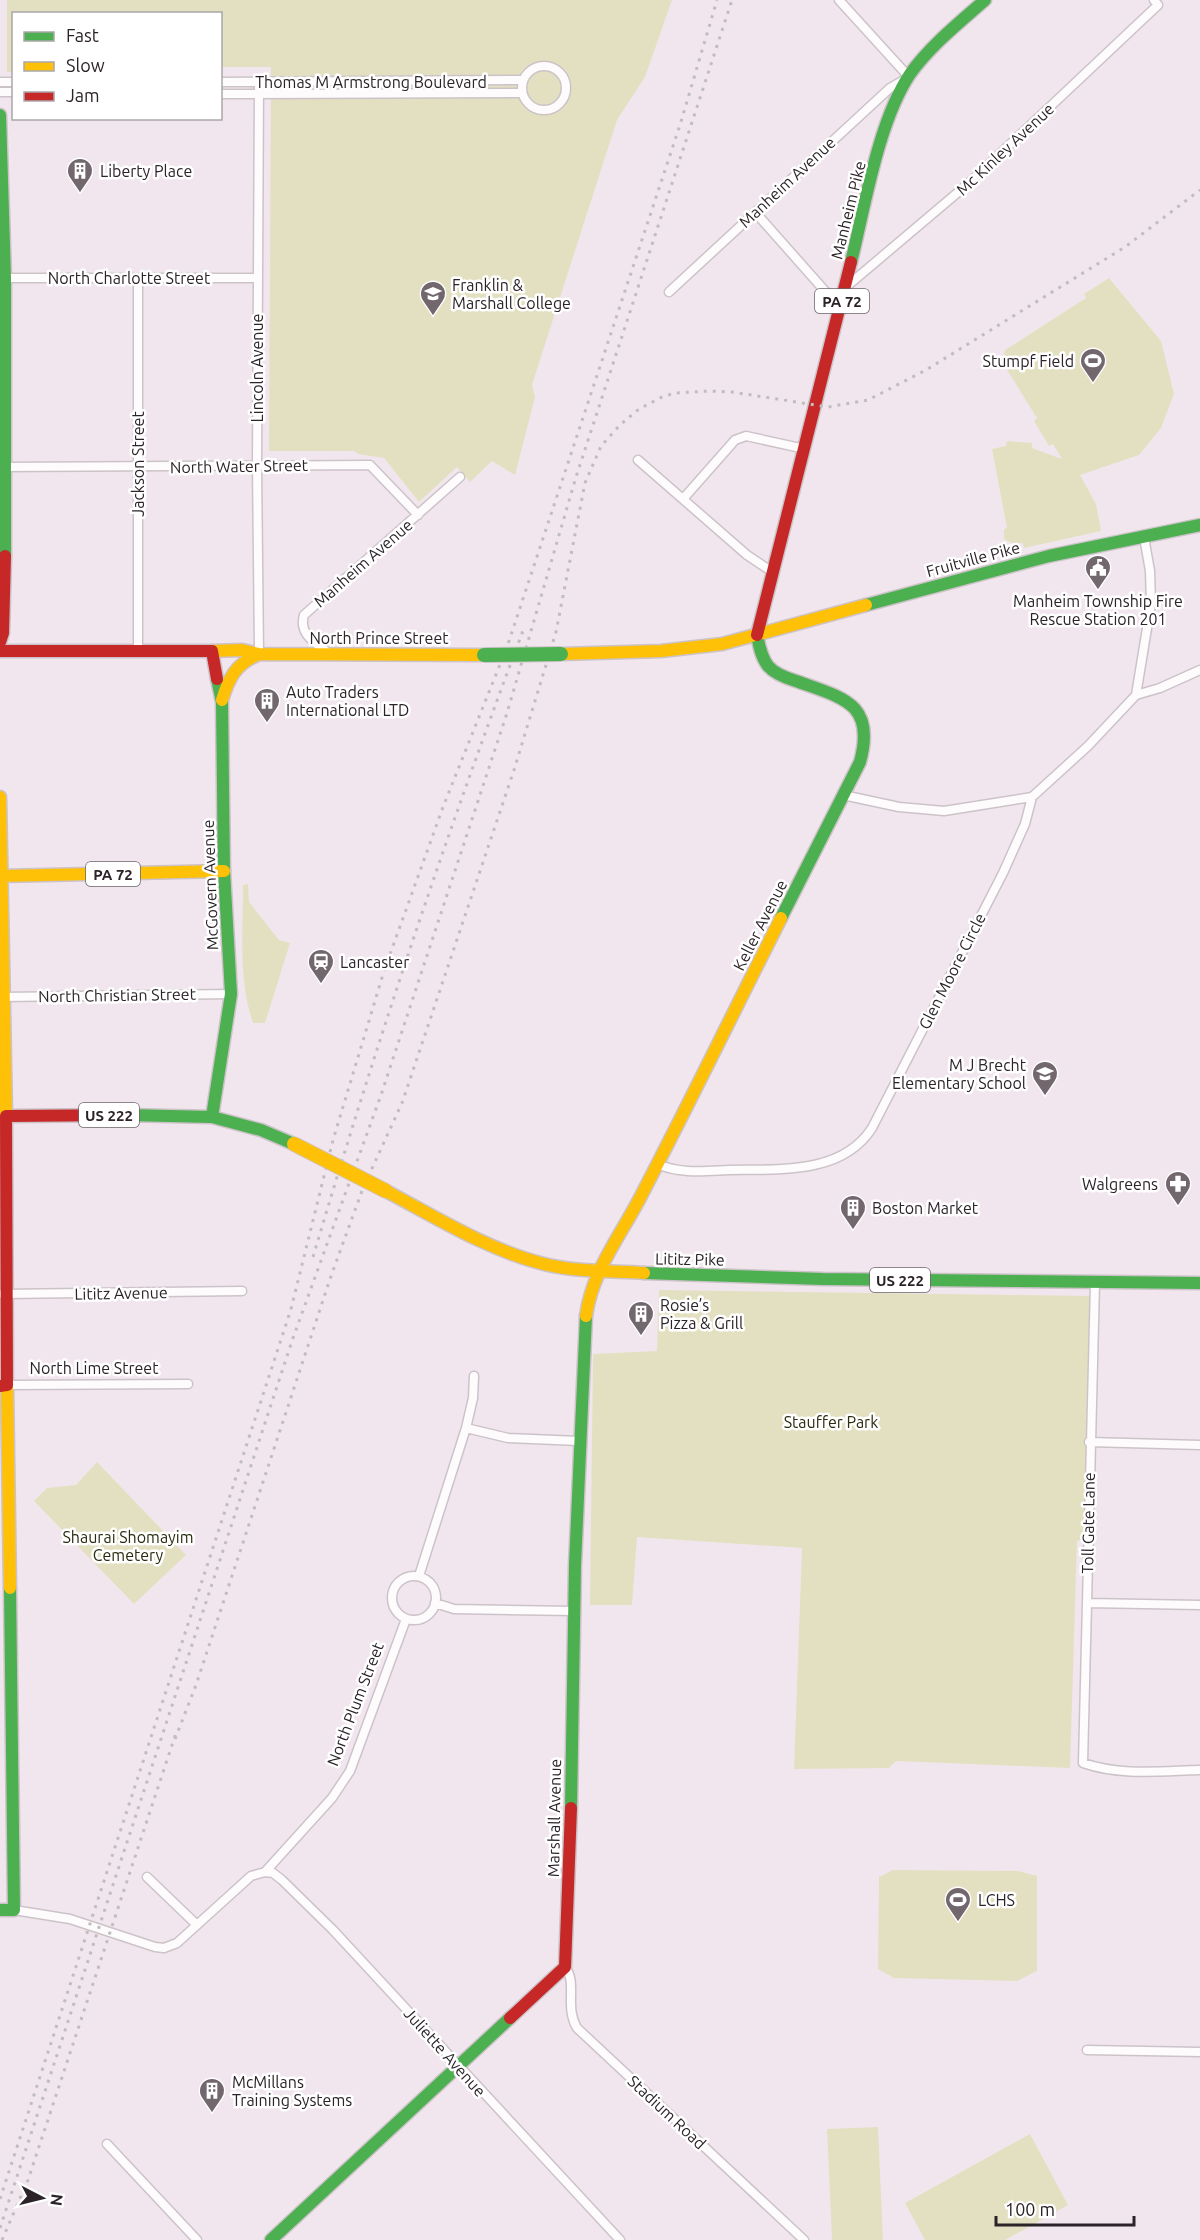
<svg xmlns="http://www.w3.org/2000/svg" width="1200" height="2240" viewBox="0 0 1200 2240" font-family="Ubuntu,sans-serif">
<rect width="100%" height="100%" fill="#f2e6ee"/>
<path fill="#e3e0c2" d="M7 0H672L645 77 617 120 532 385 535 397 515 475 492 461 470 482 457 467 419 502 384 458 358 454 354 451H269L271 67H221L220 14H14L13 72H7Z
M1109 278 1161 341 1174 394 1161 428 1139 455 1080 475 1096 504 1101 531 1024 548 1023 543H1012L1004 539V529L1007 528 992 449 1006 446 1007 441 1032 443V448L1062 459 1053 444 1049 446 1034 421 1037 418 1002 362 1005 350 1086 298 1084 294Z
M248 884 249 902 279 940 290 943 265 1023H253C238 980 243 930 243 885Z
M659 1290 1094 1296 1088 1538 1077 1541 1070 1768 896 1761 889 1768 794 1769 802 1548 637 1537 632 1605H590L593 1354 657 1351Z
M97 1462 186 1555 134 1604 34 1501 47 1488 76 1485Z
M893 1870 1018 1871 1037 1876V1971L1017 1981 894 1978 878 1969 879 1877Z
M878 2127 883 2240H832L827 2129Z
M1030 2134 1068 2205 1005 2240H925L905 2203Z"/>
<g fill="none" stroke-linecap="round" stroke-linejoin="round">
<defs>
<path id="street" d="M522 88a22 22 0 1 1 44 0a22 22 0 1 1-44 0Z
M0 82H14
M220 82 522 80
M0 92H14
M220 94 522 93
M755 212 840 308
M0 278H258
M846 287 969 183 1158 5 1154 0
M669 292 890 88 909 77 839 0
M638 460 747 555 774 573
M2 467 370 465 418 515
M683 499 735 440 746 436 805 449
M138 650V278
M259 654 257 465 259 82
M330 654C317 644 298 635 304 615L460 477
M1136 695 1151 604 1150 571 1144 537
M843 795 899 807 944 811 1032 797
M3 997 231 994
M657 1164C680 1174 705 1171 729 1170 778 1169 842 1175 872 1128L1003 873 1025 824 1032 797 1088 746 1136 695 1160 688 1200 670
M1095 1283 1083 1763C1120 1776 1161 1771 1200 1770
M3 1294 242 1291
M7 1385 188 1384
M466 1428 508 1438 579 1441
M1089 1442 1200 1445
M392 1598a22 22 0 1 1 44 0a22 22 0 1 1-44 0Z
M419 1576 466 1428 473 1398 474 1376
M435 1603 454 1609 574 1611
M1087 1603 1200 1605
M265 1872 273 1873 282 1880 333 1930 620 2240
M147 1877 197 1925
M14 1910 70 1919 155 1947 164 1948 177 1943 251 1876 265 1872 332 1798 350 1771 406 1619
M565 1967C578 1983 564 2006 577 2028L804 2240
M1087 2050 1200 2052
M107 2144 197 2240"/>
<path id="fast" d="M0 115 5 278V556
M851 262C865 206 878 122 910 74 931 45 959 23 985 0
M866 605 1049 556 1200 525
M757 635C759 645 761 657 768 666 775 674 786 678 796 681 843 698 876 703 860 762L781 918
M127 1115 212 1117 261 1130 294 1144
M212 1117 231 994 224 871 222 702 217 679
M644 1273 823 1279 1200 1283
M571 1808 575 1565 586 1316
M0 1910H14L10 1588
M271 2240 510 2018"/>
<path id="slow" d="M212 651 242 650 259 654 484 655
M561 654 661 651 722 644 866 605
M222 700C229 677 236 664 259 654
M0 797 6 1116H0
M0 876 224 871
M386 1191C437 1218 488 1250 544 1264 576 1272 611 1271 644 1273
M586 1316C592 1271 621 1235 641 1196 689 1104 734 1011 781 918
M7 1385 10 1588"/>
<path id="jam" d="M757 635 851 262
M0 642 3 633 5 556
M0 651H212L217 679
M0 1386 7 1385 6 1116 127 1115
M510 2018 565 1967 571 1808"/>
</defs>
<use href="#street" stroke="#ccc3c8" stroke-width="11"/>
<use href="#fast" stroke="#ccc3c8" stroke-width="15"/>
<use href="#slow" stroke="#ccc3c8" stroke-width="15"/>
<use href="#jam" stroke="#ccc3c8" stroke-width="15"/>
<use href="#street" stroke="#fdfbfc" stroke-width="8"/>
<use href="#fast" stroke="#4caf50" stroke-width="12"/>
<use href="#slow" stroke="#ffc107" stroke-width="12"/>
<use href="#jam" stroke="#c62828" stroke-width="12"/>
<path stroke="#c1bdbf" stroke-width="3" stroke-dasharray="3 6" stroke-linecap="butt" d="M313 1257C376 1044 446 835 524 628
M175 1739 196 1685 330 1279 363 1188 402 1103 514 770 556 632 585 483 601 446 620 425 639 409 662 397 675 393 709 391 732 392 828 407 868 400 926 370 1125 247 1200 190
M0 2199 291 1309 333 1140 384 971 443 807 507 647 680 125 717 0
M0 2228 293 1338 381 1095 478 801 507 713 576 477 732 0
M2 2240 28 2180 176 1733"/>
<defs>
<path id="fast-bridge" d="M484 655 561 654"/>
<path id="slow-bridge" d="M294 1144 386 1191"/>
</defs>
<use href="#fast-bridge" stroke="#ccc3c8" stroke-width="16" stroke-linecap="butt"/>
<use href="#slow-bridge" stroke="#ccc3c8" stroke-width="16" stroke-linecap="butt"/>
<use href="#fast-bridge" stroke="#4caf50" stroke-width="14"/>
<use href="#slow-bridge" stroke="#ffc107" stroke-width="14"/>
</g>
<defs>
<symbol id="building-pin" viewBox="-11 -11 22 30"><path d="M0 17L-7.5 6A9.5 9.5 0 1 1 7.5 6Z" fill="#71676d" stroke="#fff"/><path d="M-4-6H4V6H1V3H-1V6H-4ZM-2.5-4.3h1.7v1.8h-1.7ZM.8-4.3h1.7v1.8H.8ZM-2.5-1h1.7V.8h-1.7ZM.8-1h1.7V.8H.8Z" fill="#fff"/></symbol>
<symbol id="university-pin" viewBox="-11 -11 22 30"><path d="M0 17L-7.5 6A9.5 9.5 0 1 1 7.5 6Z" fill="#71676d" stroke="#fff"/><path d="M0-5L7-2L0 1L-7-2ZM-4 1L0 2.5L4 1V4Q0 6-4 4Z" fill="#fff"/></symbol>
<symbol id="stadium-pin" viewBox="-11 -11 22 30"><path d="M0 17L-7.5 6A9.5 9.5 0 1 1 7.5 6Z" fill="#71676d" stroke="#fff"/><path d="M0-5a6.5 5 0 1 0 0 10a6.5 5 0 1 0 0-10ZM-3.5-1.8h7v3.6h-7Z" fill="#fff"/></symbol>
<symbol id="civic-pin" viewBox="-11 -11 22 30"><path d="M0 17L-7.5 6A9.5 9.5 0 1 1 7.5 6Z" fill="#71676d" stroke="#fff"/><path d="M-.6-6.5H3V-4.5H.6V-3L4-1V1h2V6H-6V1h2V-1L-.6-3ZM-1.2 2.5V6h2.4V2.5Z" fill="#fff"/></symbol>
<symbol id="station-pin" viewBox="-11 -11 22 30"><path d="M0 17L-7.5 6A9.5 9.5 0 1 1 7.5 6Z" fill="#71676d" stroke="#fff"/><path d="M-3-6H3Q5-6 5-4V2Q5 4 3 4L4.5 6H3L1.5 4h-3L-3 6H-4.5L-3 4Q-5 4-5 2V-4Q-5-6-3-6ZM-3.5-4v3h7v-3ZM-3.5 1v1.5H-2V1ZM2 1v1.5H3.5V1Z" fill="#fff"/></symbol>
<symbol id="school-pin" viewBox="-11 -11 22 30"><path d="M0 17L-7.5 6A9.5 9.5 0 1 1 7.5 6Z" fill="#71676d" stroke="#fff"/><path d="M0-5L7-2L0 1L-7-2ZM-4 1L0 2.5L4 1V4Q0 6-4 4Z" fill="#fff"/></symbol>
<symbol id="pharmacy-pin" viewBox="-11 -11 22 30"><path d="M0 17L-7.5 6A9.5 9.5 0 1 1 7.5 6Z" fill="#71676d" stroke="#fff"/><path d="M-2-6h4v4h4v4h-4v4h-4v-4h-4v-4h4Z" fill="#fff"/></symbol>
</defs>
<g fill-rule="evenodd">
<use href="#building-pin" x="65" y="156" width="30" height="40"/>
<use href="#university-pin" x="418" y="279" width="30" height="40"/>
<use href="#stadium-pin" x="1078" y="346" width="30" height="40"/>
<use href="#civic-pin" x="1083" y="553" width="30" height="40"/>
<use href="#building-pin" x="252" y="686" width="30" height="40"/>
<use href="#station-pin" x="306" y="947" width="30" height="40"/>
<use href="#school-pin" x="1030" y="1059" width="30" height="40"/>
<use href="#pharmacy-pin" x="1163" y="1169" width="30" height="40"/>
<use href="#building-pin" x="838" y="1193" width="30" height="40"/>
<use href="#building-pin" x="626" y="1299" width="30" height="40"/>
<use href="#stadium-pin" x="943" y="1885" width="30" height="40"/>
<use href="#building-pin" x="197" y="2076" width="30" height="40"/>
</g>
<g text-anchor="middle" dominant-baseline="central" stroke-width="5" stroke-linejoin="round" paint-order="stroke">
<g fill="#fff" stroke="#6b6568" stroke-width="1.5">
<rect x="815" y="289" width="54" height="24" rx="4.5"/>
<rect x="86" y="862" width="54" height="24" rx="4.5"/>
<rect x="79" y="1103" width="60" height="24" rx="4.5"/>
<rect x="870" y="1268" width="60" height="24" rx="4.5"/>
</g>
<g font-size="15" font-weight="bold" fill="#2b2328">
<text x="842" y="301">PA 72</text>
<text x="113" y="874">PA 72</text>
<text x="109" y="1115">US 222</text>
<text x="900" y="1280">US 222</text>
</g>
<g font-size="16" fill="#2b2328" stroke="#fff">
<text x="371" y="82">Thomas M Armstrong Boulevard</text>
<text transform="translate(1005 149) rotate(-43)">Mc Kinley Avenue</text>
<text transform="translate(787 182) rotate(-43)">Manheim Avenue</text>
<text transform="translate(848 210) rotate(-76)">Manheim Pike</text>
<text x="129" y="278">North Charlotte Street</text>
<text transform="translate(257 368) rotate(-90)">Lincoln Avenue</text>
<text transform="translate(138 464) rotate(-90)">Jackson Street</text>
<text transform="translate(239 466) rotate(-1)">North Water Street</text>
<text transform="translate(973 559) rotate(-15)">Fruitville Pike</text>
<text transform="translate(363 563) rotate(-41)">Manheim Avenue</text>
<text x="379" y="638">North Prince Street</text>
<text transform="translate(210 885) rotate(-92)">McGovern Avenue</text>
<text transform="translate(760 925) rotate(-63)">Keller Avenue</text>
<text transform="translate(952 971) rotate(-63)">Glen Moore Circle</text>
<text transform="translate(117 995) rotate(-1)">North Christian Street</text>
<text transform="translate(690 1259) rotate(1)">Lititz Pike</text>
<text transform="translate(121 1293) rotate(-1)">Lititz Avenue</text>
<text x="94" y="1368">North Lime Street</text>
<text transform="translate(1088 1523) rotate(-89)">Toll Gate Lane</text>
<text transform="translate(355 1704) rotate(-69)">North Plum Street</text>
<text transform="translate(554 1818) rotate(-89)">Marshall Avenue</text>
<text transform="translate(445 2052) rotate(48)">Juliette Avenue</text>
<text transform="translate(667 2112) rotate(43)">Stadium Road</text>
</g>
<g font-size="16" fill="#2b2328" stroke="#fff" text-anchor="start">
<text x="100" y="171">Liberty Place</text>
<text x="452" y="285">Franklin &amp;<tspan x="452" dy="18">Marshall College</tspan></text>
<text x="1074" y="361" text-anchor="end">Stumpf Field</text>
<text x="1098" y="601" text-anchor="middle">Manheim Township Fire<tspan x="1098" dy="18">Rescue Station 201</tspan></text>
<text x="286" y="692">Auto Traders<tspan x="286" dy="18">International LTD</tspan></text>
<text x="340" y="962">Lancaster</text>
<text x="1026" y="1065" text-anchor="end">M J Brecht<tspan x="1026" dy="18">Elementary School</tspan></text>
<text x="1158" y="1184" text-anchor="end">Walgreens</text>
<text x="872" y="1208">Boston Market</text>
<text x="660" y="1305">Rosie’s<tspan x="660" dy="18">Pizza &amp; Grill</tspan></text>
<text x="978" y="1900">LCHS</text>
<text x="232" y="2082">McMillans<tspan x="232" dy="18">Training Systems</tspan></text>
</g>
<g font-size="16" fill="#2a2b0f" stroke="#fff">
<text x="831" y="1422">Stauffer Park</text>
<text x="128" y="1537">Shaurai Shomayim<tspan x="128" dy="18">Cemetery</tspan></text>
</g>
</g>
<rect x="12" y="12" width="210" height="108" fill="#ffffff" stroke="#aaa7a9" stroke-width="1.5"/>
<rect x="24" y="32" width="30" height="9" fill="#4caf50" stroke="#aaa7a9" stroke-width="1.5"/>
<text x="66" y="42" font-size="18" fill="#2b2328">Fast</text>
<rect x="24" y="62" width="30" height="9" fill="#ffc107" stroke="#aaa7a9" stroke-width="1.5"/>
<text x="66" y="72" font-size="18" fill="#2b2328">Slow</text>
<rect x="24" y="92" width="30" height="9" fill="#c62828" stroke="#aaa7a9" stroke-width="1.5"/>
<text x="66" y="102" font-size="18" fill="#2b2328">Jam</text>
<g transform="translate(42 2198) rotate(97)" stroke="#ffffff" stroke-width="4.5" paint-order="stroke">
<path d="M0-4.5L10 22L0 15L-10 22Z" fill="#2b2328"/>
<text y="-9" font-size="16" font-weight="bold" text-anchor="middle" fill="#2b2328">N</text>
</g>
<path d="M996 2216v9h138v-9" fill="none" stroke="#2b2328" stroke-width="3"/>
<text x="1005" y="2216" font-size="18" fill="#2b2328" stroke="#ffffff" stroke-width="4.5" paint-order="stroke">100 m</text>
</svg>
